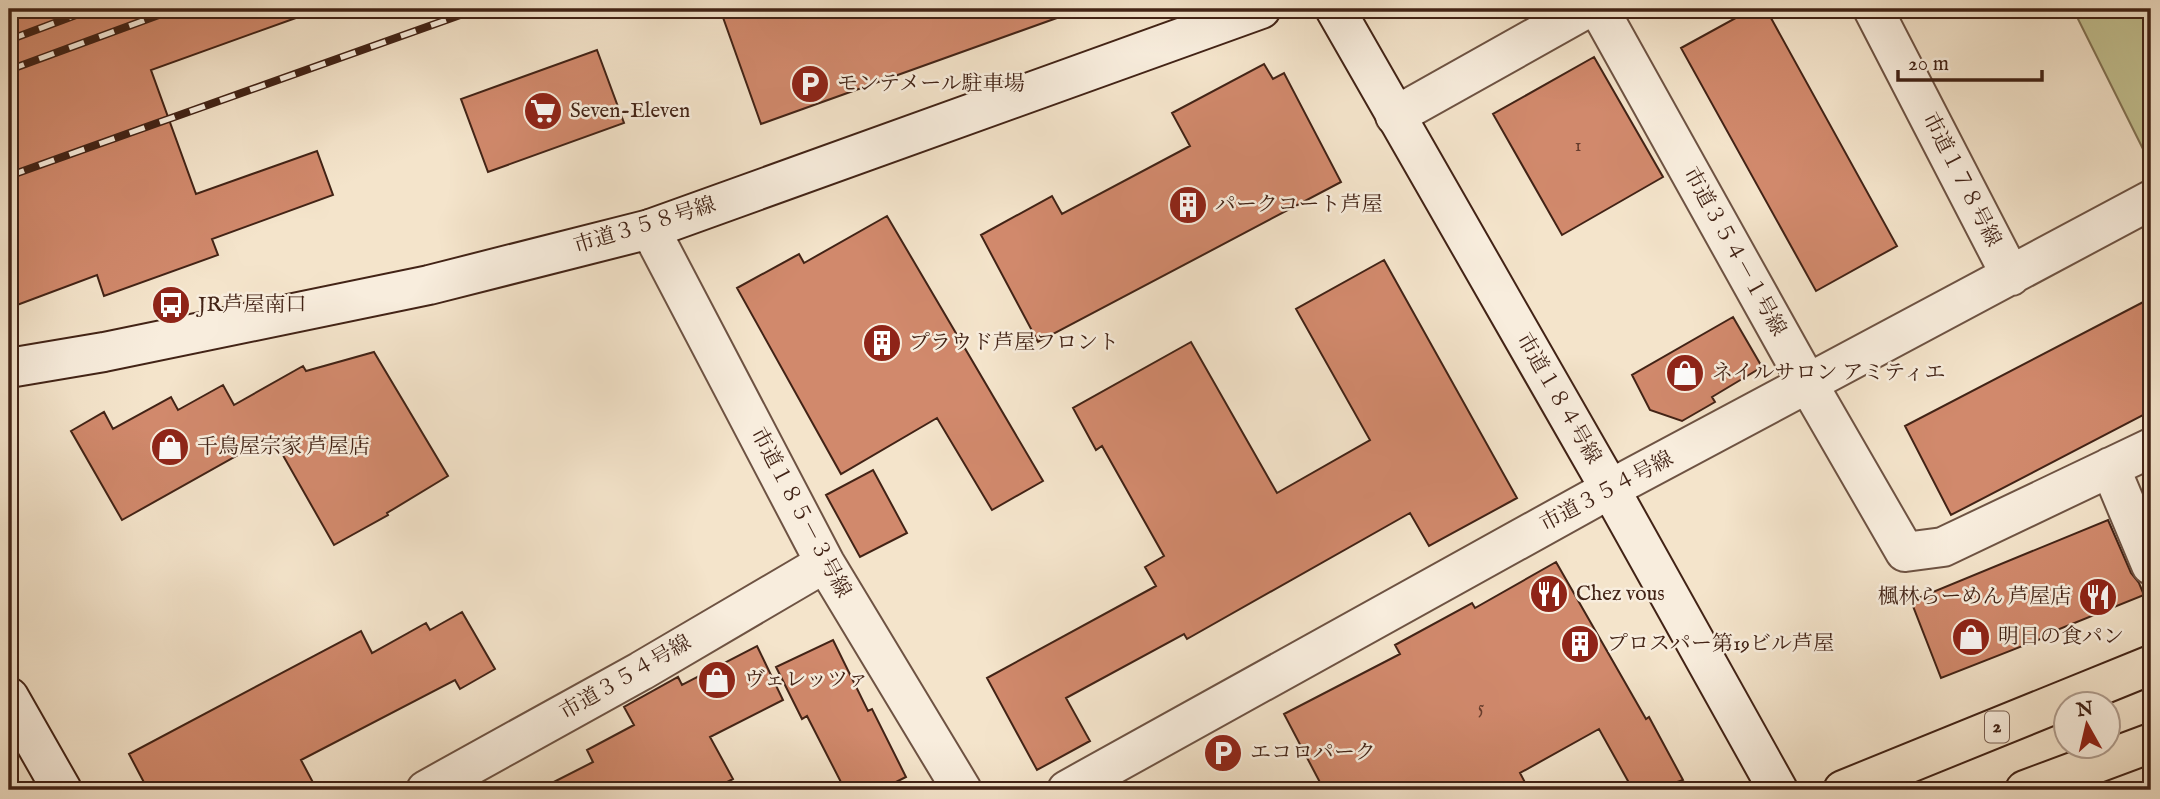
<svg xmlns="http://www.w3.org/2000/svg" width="2160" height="799" viewBox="0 0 2160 799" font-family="'IM FELL English','Noto Serif JP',serif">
<rect width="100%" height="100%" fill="#f4e4cb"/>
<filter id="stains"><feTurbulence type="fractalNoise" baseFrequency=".00286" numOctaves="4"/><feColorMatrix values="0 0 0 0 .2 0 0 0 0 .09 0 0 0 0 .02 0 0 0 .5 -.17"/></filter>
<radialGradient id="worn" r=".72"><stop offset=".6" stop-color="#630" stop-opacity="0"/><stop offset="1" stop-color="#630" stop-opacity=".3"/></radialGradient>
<path fill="#c3c292" stroke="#827254" stroke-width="2" d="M2073 9H2151V165Z"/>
<path fill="#d1896c" stroke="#422316" stroke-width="2" d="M9 9H306L307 14 151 70 196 194 317 151 333 195 212 239 218 255 104 296 97 275 9 308Z
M720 9H1067L1068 14 761 124Z
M1752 9H1766L1897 246 1816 291 1681 48Z
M597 50 624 123 488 172 461 99Z
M1594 57 1663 177 1562 235 1493 114Z
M1264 64 1273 79 1284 73 1341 182 1038 342 981 235 1052 196 1062 214 1190 146 1172 113Z
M887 216 1043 481 992 510 937 418 841 474 737 288 799 254 804 263Z
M1384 260 1517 498 1429 546 1410 513 1187 639 1184 634 1066 698 1090 741 1037 770 987 678 1156 586 1145 567 1164 556 1102 446 1096 450 1073 408 1191 342 1277 493 1370 440 1296 309Z
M2151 298V411L1951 515 1905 426Z
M1733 317 1762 367 1712 397 1715 402 1682 421 1650 410 1632 375Z
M374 352 448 476 387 513 388 515 334 545 272 436 122 520 71 431 104 412 113 429 171 397 178 410 223 385 234 405 303 366 306 371Z
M873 470 907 533 860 557 826 495Z
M2108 520 2131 573 2139 583 2144 595 2042 636 2043 638 1941 678 1911 601Z
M1556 562 1646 719 1649 717 1683 780 1654 790H1633L1599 729 1520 773 1529 790H1324L1284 714 1400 654 1395 645 1472 603 1475 608Z
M462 612 495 669 460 689 455 680 301 760 317 790H148L129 754 361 631 372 653 426 623 430 630Z
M833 640 868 711 872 709 906 777 880 790H845L807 716 802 719 776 667Z
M757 646 783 700 710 737 733 779 712 790H538L593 762 587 750 634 725 624 707 678 677 682 685Z"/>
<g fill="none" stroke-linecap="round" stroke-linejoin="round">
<defs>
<path id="street" d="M1599 9 1808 384 1905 552 1943 547 2151 448
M1873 9 2011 276
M1395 116 1586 9
M650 229 825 563 962 790
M2110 467 2151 565
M426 790 641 671 825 563
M1067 790 1610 489 2151 200"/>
<path id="secondary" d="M1335 9 1610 489 1778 790
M9 368 104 352 429 285 650 229 1261 9
M9 697 62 790"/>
<path id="highway" d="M1843 790 2151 665
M2025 790 2151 743"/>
</defs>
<use href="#street" stroke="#6e5343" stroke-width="42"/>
<use href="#secondary" stroke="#422316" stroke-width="42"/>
<use href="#highway" stroke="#422316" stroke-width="42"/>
<use href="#street" stroke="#f8eddd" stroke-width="38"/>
<use href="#secondary" stroke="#f8eddd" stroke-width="38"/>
<use href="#highway" stroke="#f4e4cb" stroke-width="38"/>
<defs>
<path id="rail" d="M9 40 92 9
M9 70 175 9
M9 176 477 9"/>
</defs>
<use href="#rail" stroke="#422316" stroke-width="8"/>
<use href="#rail" stroke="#f8eddd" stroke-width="5" stroke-dasharray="16" stroke-linecap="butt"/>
</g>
<defs>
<symbol id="parking-disc" viewBox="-11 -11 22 22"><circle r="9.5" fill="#8f2418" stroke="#f8eddd"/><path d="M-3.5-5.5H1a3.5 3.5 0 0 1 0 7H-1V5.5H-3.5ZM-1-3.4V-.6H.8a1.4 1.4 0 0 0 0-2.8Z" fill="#fff"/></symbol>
<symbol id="supermarket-disc" viewBox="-11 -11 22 22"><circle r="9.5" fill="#8f2418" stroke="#f8eddd"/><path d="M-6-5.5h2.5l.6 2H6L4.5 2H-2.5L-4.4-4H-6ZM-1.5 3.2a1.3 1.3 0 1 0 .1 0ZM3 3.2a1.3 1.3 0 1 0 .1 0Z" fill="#fff"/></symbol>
<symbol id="building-disc" viewBox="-11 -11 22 22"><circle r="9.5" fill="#8f2418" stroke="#f8eddd"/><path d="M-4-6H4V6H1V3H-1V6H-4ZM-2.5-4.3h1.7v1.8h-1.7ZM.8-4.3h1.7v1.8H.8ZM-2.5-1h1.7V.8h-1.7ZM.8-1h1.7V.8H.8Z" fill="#fff"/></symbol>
<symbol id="bus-disc" viewBox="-11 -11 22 22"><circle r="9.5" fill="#8f2418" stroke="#f8eddd"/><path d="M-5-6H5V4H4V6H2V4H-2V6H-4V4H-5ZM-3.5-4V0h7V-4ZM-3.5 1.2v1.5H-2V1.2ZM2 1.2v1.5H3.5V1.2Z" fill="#fff"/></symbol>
<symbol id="shop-disc" viewBox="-11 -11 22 22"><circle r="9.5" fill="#8f2418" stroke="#f8eddd"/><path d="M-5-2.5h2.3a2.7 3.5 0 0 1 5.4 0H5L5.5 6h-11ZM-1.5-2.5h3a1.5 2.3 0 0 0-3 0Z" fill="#fff"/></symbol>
<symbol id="restaurant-disc" viewBox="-11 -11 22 22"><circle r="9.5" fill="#8f2418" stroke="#f8eddd"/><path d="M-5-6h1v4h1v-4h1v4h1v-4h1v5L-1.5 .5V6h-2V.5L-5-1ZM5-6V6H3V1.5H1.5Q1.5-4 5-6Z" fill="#fff"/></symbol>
</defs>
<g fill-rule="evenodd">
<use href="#parking-disc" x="788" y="62" width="44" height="44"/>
<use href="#supermarket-disc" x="521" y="89" width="44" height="44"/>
<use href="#building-disc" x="1166" y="183" width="44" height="44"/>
<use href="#bus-disc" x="149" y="283" width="44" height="44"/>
<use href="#building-disc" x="860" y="321" width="44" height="44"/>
<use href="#shop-disc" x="1663" y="351" width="44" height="44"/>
<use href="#shop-disc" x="148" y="425" width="44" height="44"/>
<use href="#restaurant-disc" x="1527" y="572" width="44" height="44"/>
<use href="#restaurant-disc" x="2076" y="575" width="44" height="44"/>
<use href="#shop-disc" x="1949" y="615" width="44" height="44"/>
<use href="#building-disc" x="1558" y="622" width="44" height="44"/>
<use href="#shop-disc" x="695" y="658" width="44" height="44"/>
<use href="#parking-disc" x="1201" y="731" width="44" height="44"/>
</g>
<g text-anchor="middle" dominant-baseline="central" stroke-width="5" stroke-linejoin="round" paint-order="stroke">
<g font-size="18" fill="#663c2c">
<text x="1578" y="146">1</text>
<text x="1481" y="708">5</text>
</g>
<rect fill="#f8eddd" stroke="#796052" stroke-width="2" x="1985" y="711.5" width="24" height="31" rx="5"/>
<g font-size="19" font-weight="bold" fill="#422316">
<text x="1997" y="727">2</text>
</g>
<g font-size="21" fill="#422316" stroke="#f8eddd" text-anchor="start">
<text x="837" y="84">モンテメール駐車場</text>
<text x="570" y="111">Seven-Eleven</text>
<text x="1215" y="205">パークコート芦屋</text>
<text x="198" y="305">JR芦屋南口</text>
<text x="909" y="343">プラウド芦屋フロント</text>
<text x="1712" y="373">ネイルサロン アミティエ</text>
<text x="197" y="447">千鳥屋宗家 芦屋店</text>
<text x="1576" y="594">Chez vous</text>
<text x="2071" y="597" text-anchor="end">楓林らーめん 芦屋店</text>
<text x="1998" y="637">明日の食パン</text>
<text x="1607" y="644">プロスパー第19ビル芦屋</text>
<text x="744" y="680">ヴェレッツァ</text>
<text x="1250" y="753">エコロパーク</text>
</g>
<g font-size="21" fill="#422316" stroke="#f8eddd">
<text transform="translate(1961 180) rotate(63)">市道１７８号線</text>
<text transform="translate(645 226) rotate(-17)">市道３５８号線</text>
<text transform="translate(1734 252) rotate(61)">市道３５４－１号線</text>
<text transform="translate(1558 399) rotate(60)">市道１８４号線</text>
<text transform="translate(1607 492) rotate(-28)">市道３５４号線</text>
<text transform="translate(800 513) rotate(62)">市道１８５－３号線</text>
<text transform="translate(626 678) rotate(-30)">市道３５４号線</text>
</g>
</g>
<rect width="2160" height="799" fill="none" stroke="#f4e4cb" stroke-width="35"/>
<rect x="10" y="10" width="2139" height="778" fill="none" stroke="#422316" stroke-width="3.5"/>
<rect x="18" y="18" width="2125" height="764" fill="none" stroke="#422316" stroke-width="2"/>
<g transform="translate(2087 725) rotate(352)"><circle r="33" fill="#f8eddd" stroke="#af9c8d" stroke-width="2"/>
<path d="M0-5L12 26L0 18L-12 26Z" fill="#8f2418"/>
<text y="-10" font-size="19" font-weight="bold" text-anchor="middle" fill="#422316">N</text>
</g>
<path d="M1898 70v10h144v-10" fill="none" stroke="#422316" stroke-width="3.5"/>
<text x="1908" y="70" font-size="21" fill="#422316" stroke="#f8eddd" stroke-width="5" paint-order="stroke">20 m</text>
<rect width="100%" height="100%" filter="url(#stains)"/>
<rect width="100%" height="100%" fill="url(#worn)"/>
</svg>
